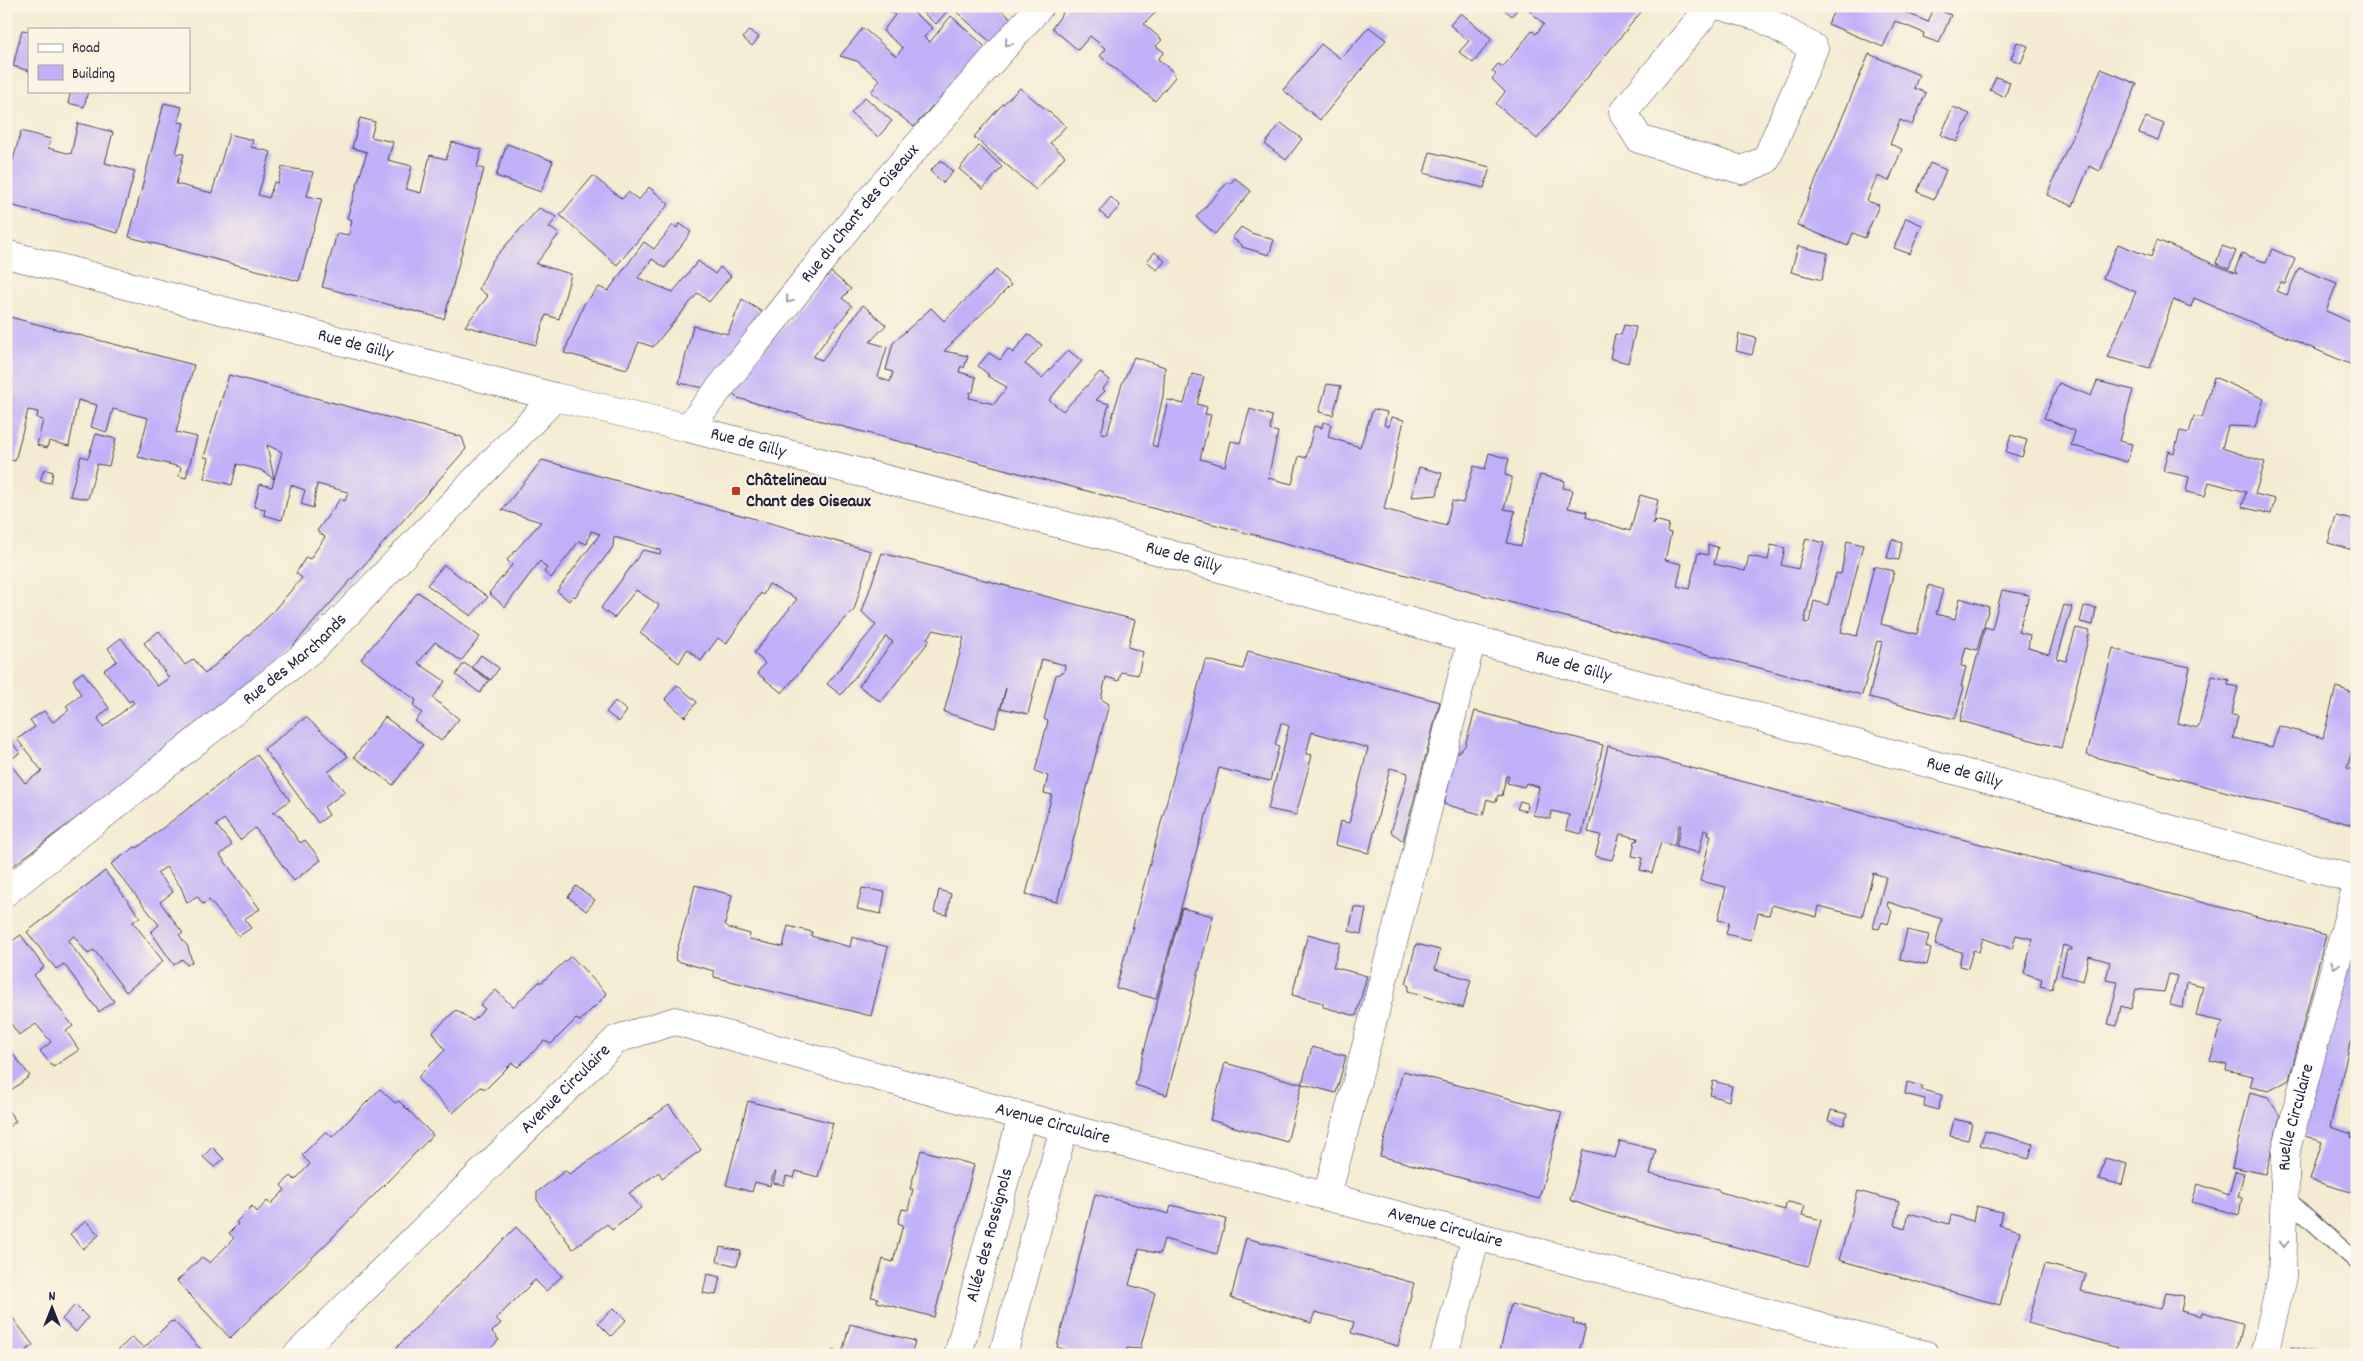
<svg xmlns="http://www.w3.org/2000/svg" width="2363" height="1361" viewBox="0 0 2363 1361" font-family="Dekko,sans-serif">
<rect width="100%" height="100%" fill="#fcf5e5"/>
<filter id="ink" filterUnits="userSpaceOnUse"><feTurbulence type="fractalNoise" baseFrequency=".02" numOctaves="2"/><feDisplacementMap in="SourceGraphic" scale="10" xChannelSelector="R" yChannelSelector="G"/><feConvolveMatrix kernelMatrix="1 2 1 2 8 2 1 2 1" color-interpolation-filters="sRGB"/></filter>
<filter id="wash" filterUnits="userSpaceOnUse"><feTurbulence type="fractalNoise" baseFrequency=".0096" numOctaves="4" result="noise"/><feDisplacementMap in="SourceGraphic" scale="20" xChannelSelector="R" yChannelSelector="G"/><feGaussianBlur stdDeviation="1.12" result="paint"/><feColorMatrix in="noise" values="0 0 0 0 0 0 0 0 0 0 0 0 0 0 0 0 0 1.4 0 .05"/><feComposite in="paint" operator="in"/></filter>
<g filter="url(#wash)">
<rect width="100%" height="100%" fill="#f4ebd2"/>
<g id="blocks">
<path fill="#bfb0f8" d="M883 6H905L933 28 924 37 930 42 951 16 990 51 939 112 932 106 914 127 871 92 880 80 857 61 840 56 863 28 896 56 903 48 883 31 895 15Z
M915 6H996L1015 22 995 46 951 7 936 24Z
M1068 6H1153L1157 11 1144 24 1162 40 1156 46 1164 52 1158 59 1173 72 1175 77 1155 101 1100 56 1106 49 1090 36 1078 50 1052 28Z
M1500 6H1520L1512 16Z
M1524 6H1546L1549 9 1552 6H1571L1574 9 1577 6H1646L1537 139 1496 104 1505 92 1492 79 1496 74 1492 71 1498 64 1503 67 1532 31 1536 34 1544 24Z
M1836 6H1896L1895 8 1928 22 1934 8 1951 15 1939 43 1923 37 1924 33 1895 21 1883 47 1828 24Z
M1461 13 1492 39 1473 63 1459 52 1469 41 1450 25Z
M1369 27 1386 40 1320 120 1283 90 1321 44 1341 59Z
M22 30 29 31V71L13 66Z
M749 30 759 37 752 46 743 38Z
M2017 42 2028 46 2021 63 2011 59Z
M1869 54 1919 75 1914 88 1926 93 1912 125 1900 120 1890 144 1902 149 1889 181 1877 176 1872 188 1867 201 1879 205 1865 238 1853 233 1848 246 1797 225Z
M2101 69 2137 84 2100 171 2089 166 2073 206 2047 195Z
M1996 77 2010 82 2005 97 1990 90Z
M1020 88 1066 126 1050 143 1065 156 1036 190 974 137 999 108Z
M71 91H88L84 107 68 103Z
M865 97 892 121 878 137 851 113Z
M164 103 182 107 178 122 184 123 176 153 184 154 176 184 212 193 229 134 253 140 251 147 271 152 258 195 269 198 274 182 278 183 282 167 313 172 307 196 322 199 299 281 129 237Z
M1953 107 1970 114 1957 142 1941 135Z
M2146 117 2164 124 2158 140 2139 133Z
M360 118 375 122 371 137 393 142 388 160 412 166 406 189 421 193 430 155 446 159 452 142 482 150 477 167 484 169 444 319 322 287 337 233 349 235 352 220 347 218 367 152 352 148Z
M78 123 113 132 105 163 135 171 118 233 6 204V186L21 131 51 139 48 148 71 154Z
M1281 123 1302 139 1286 160 1265 144Z
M507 144 553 161 541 192 496 176Z
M979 146 1002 167 983 189 959 169Z
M1430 152 1490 167 1484 188 1424 173Z
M941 160 953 172 943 183 930 171Z
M1930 163 1946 170 1934 199 1917 192Z
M593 176 622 199 628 192 639 200 649 187 669 204 617 265 560 215Z
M1235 178 1251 191 1215 234 1196 217 1228 182 1230 184Z
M1111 197 1120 206 1108 219 1099 211Z
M539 208 557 217 549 227 559 234 536 264 571 274 559 319 546 315 536 345 465 326 488 296 479 289 492 261Z
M1906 218 1922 225 1910 254 1894 248Z
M679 223 691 232 665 268 652 259 638 278 673 292 698 261 715 274 720 267 731 276 709 302 698 293 653 347 639 342 627 369 564 353 584 304 599 287 608 291 644 242 654 249 673 225 677 228Z
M1241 227 1251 233 1274 240 1269 255 1242 247V245L1232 238Z
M2157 240 2237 274 2235 270 2242 253 2266 263 2272 249 2295 259 2285 284 2281 282 2276 291 2287 295 2299 268 2337 283 2326 311 2355 324 2357 327V367L2194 298 2191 307 2173 300 2150 368 2107 357 2136 292 2103 278 2118 244 2151 257Z
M1798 246 1828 253 1822 280 1791 272Z
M2222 246 2236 251 2229 269 2216 263Z
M1155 252 1165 261 1157 270 1147 261Z
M996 270 1011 285 944 351 968 356 964 368 961 366 959 372 976 377 973 392H970L969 398 994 404 1007 387 987 376 989 375 978 366 989 353 1000 360 1008 349 1013 353 1028 334 1042 345 1025 364 1042 378 1068 350 1082 361 1049 400 1063 411 1100 372 1110 380 1103 389 1105 391 1096 400 1109 404 1101 433 1107 434 1122 384 1134 357 1165 367 1163 396 1152 445 1157 447 1168 400 1184 404 1192 374 1204 377 1197 404 1207 407 1205 414 1211 415 1200 459 1225 466 1231 441 1240 443 1250 409 1272 416 1270 430 1278 432 1268 478 1292 484 1299 456 1306 458 1314 426 1322 428 1323 422 1331 424 1328 437 1360 447 1373 409 1387 412 1384 425 1389 427 1391 417 1404 420 1384 509 1446 526 1452 501 1463 503 1474 466 1485 469 1489 453 1509 459 1505 475 1512 477 1504 509 1515 511 1507 543 1521 546 1540 475 1565 481 1563 488 1573 490 1568 508 1587 512 1586 517 1630 531 1640 495 1658 500 1653 524 1654 525 1655 520 1669 524 1667 532 1671 533 1665 560 1682 564 1677 586 1689 589 1698 553 1708 555V545L1718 547 1714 564 1745 571 1749 556 1768 560 1771 545 1785 548 1781 565 1798 569 1806 538 1824 543 1804 622 1809 623 1814 601 1828 605 1836 573 1841 574 1847 541 1863 545 1841 632 1857 636 1874 566 1894 571 1881 624 1917 634 1929 585 1943 590 1936 614 1955 619 1960 598 1989 607 1977 650 1966 647 1961 666 1966 667 1961 687H1964L1955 719 1869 697 1882 642 1877 641 1862 695 776 409 738 398 730 390 831 272 851 289 842 298 852 306 813 357 822 360 863 305 886 325 870 342 887 347 878 377 890 382 893 372 886 370 893 343 931 308 944 321Z
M742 299 765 314 710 389 679 383 693 326 728 334Z
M6 316 194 365 176 432 197 437 186 478 179 476 181 467 138 457 148 418 113 409 107 432 91 427 97 405 78 400 69 446 49 441 47 448 37 445 43 420 37 418 38 412 28 410 15 461 6 459V432L9 422H6Z
M1624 325 1636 327 1628 363 1610 358 1615 334 1621 335Z
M1739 334 1756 338 1752 355 1736 351Z
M229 375 462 437 466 449 268 674 6 871V735L20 753 8 761 25 783 42 771 17 739 35 727 30 720 44 711 53 722 69 710 66 706 81 695 73 679 83 672 109 708 98 718 103 727 134 703 132 700 129 702 104 670 117 661 108 648 121 638 157 686 169 678 144 643 159 631 185 665 194 659 205 674 267 618 302 578 296 573 306 557 310 559 325 537 317 531 340 499 345 501 348 492 317 484 313 508 301 504 305 490 291 485 282 520 264 515 265 509 254 507 260 484 272 487 282 452 267 445 274 479 261 470 237 464 232 485 204 478 209 458 204 457Z
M2214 377 2264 399 2255 427 2228 426 2222 448 2265 462 2255 494 2275 499 2271 514 2242 507 2246 492 2209 482 2205 496 2186 492 2189 477 2163 471 2168 451 2174 453 2180 431 2189 433 2194 416 2202 418Z
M2097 381 2133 390 2119 441 2132 444 2127 462 2071 445 2075 431 2044 418 2059 383 2091 396Z
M1327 384 1341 386 1333 415 1319 412Z
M96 434 116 439 109 466 97 464 88 499 70 496 81 456 88 458Z
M2011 435 2027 440 2022 457 2006 452Z
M542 460 871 551 854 610 839 625 782 693 757 673 765 663 754 653 797 599 769 584 763 595 761 593 726 644 718 638 701 661 687 649 679 663 640 633 659 605 636 590 614 618 601 608 643 550 660 554 661 550 614 537 613 547 575 597 573 595 569 601 557 591 600 534 591 531 587 544 579 541 551 578 544 572 547 568 540 561 505 607 489 593 512 565 507 560 541 522 502 510Z
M1419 467 1442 473 1437 495 1412 497Z
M44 469 53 472 51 483 40 481Z
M2336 516 2357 521V536L2353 550 2328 543Z
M1892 539 1902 543 1899 560 1887 558Z
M882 553 1135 620 1128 647 1143 652 1138 675 1121 672 1119 681 1106 677 1101 699 1109 704 1057 902 1026 894 1052 795 1044 793 1048 776 1035 771 1048 721 1044 719 1056 675 1064 672 1065 665 1042 659 1028 714 1001 708 1006 688 995 728 944 712 964 638 934 630 927 638 930 640 881 702 859 686 893 642 886 637 841 695 827 684 876 625 862 612Z
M444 565 488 597 471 616 427 585Z
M2002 590 2029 595 2018 632 2030 635 2028 648 2049 654 2064 605 2072 607 2057 659 2066 661 2076 628 2090 631 2061 748 1960 721 1985 627 1992 629Z
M418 592 480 637 461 661 435 642 418 663 445 681 433 698 459 719 441 741 415 721 422 713 413 706 416 700 361 659Z
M2084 606 2096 608 2093 625 2080 622Z
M2113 648 2141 657 2190 667 2178 723 2198 728 2212 676 2229 680 2228 685 2238 687 2231 715 2238 716 2233 738 2272 747 2279 726 2323 738 2336 687 2357 694 2353 707 2357 708V734L2347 768 2357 771V826L2087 755Z
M1248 651 1440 702 1403 841 1391 832 1408 773 1390 768 1369 853 1335 845 1340 821 1349 823 1368 748 1312 732 1306 754 1312 755 1296 815 1268 809 1289 726 1281 723 1275 745 1279 746 1270 781 1219 768 1156 999 1116 988 1205 661 1208 660 1243 669Z
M481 655 499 668 491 680 472 667Z
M464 663 489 680 480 693 456 675Z
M677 685 697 702 685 717 665 699Z
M615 701 627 711 619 722 606 712Z
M1475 711 1603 745 1582 834 1566 830 1569 815 1552 811 1550 819 1533 815 1539 787 1526 783 1524 787 1507 783 1509 776H1506L1502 796 1498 795 1496 802 1487 799 1483 815 1444 804 1449 783H1447L1454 756 1465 746Z
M306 717 348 756 328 772 345 792 324 807 329 815 318 823 264 749Z
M385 717 423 745 393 785 354 757Z
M1608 746 2326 935 2289 1080 2269 1091 2250 1087 2253 1076 2226 1070 2227 1065 2210 1061 2219 1029 2224 1022 2196 1016 2203 986 2187 982 2183 1008 2170 1005 2177 976 2169 974 2164 992 2136 989 2131 1009 2121 1006 2117 1026 2108 1024 2118 982 2106 980 2110 962 2089 956 2083 981 2061 975 2067 950H2072V948L2063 945 2052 989 2040 986 2042 979 2024 973 2033 939 2016 935 2012 949 1983 938 1979 952 1973 950 1968 968 1959 966 1962 952 1935 945 1942 919 1888 902 1887 906 1892 911 1888 924 1882 922 1879 929 1873 928 1886 877 1873 873 1862 917 1819 906 1817 917 1772 905 1769 915 1758 913 1751 940 1726 934 1729 922 1718 920 1726 887 1700 881 1711 835 1708 834 1709 831 1704 830 1699 853 1676 847 1681 825H1679L1674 846 1661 842 1652 873 1640 870 1643 858 1632 856 1635 841H1637L1638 838 1620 834 1612 860 1595 856 1601 835 1588 832Z
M257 755 290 800 273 813 281 816 300 843 305 840 321 860 294 881 255 828 240 840 224 819 216 825 232 845 220 855 260 909 244 919 251 928 239 936 209 900 203 904 197 896 187 903 181 887 166 867 157 873 173 892 160 902 183 933 179 935 188 947 192 962 187 965 182 959 174 965 151 932 159 925 111 864 135 847 137 848Z
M1520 801 1527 803 1526 811 1517 809Z
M105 871 140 917 133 922 163 961 126 992 94 950 88 954 74 936 68 941 114 1001 99 1012 64 964 56 969 27 932Z
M695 885 732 895 725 924 729 928 750 934 749 939 783 947 788 926 812 932 811 936 850 947 852 937 888 947 871 1016 714 977V971L677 961 675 958 687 915 690 914 688 913Z
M576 886 595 900 586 911 568 897Z
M862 888 885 892 881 914 857 909Z
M939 890 951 894 947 915 934 912Z
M1354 907 1366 909 1361 934 1349 931Z
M1182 908 1213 916 1167 1095 1135 1085Z
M1907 930 1929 935 1926 947 1931 949 1927 965 1900 959Z
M1308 934 1340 943 1333 967 1367 976 1356 1016 1323 1007V1003L1292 995Z
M21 935 44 967 34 975 73 1026 66 1031 79 1050 53 1067 40 1051 51 1042 36 1024 19 1035 6 1017V945Z
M2349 941 2357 943V1031L2350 1043 2330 1127 2352 1134 2351 1137 2357 1139V1208L2350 1206 2354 1193 2310 1180 2322 1142 2303 1135Z
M1416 944 1440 950 1435 969 1471 980 1463 1008 1408 991 1409 986 1406 984Z
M571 956 607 994 580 1021 576 1019 551 1044 544 1041 518 1067 512 1063 486 1089 481 1087 453 1113 419 1080V1076L445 1050 433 1032 456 1010 473 1021 485 1009 480 1005 496 990 513 1007 539 982H542Z
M6 1045 30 1076 10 1091 6 1086Z
M1312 1047 1346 1056 1336 1093 1302 1084Z
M1225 1063 1302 1084 1287 1142 1210 1120Z
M1403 1071 1562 1112 1539 1199 1380 1156Z
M1713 1081 1732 1086 1729 1101 1710 1095Z
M1907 1082 1922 1086V1090L1942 1095 1938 1110 1924 1106 1925 1099 1905 1094Z
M380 1089 395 1103 399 1101 433 1135 333 1237 230 1338 177 1281 202 1257 210 1263 234 1238 229 1233 238 1224 236 1222 252 1206 257 1212 267 1201 271 1204 285 1190 281 1185 291 1176 295 1180 310 1164 302 1155 326 1131 332 1137Z
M2250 1092 2268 1097 2280 1116 2266 1174 2232 1167Z
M748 1101 833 1123 818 1177 796 1171 794 1178 786 1176 784 1185 773 1183 776 1172H774L770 1186 755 1182 752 1192 726 1185Z
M669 1105 701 1150 662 1178 659 1172 629 1193 641 1208 612 1230 607 1224 573 1249 537 1200V1192L565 1171 570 1174Z
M6 1108 16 1121 6 1129Z
M1831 1110 1847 1114 1844 1125 1828 1121Z
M1954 1119 1972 1123 1968 1140 1950 1136Z
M1985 1131 2033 1144 2029 1159 1980 1145Z
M1620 1141 1656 1150 1650 1174 1718 1189 1720 1192 1785 1210 1786 1203 1789 1202 1805 1206 1802 1215 1821 1220 1809 1265 1808 1266 1603 1212 1570 1200 1583 1150 1615 1158Z
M212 1147 224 1159 214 1167 203 1157Z
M921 1150 974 1165 934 1317 877 1302 878 1298 871 1297 883 1259 893 1262 903 1225 898 1223 902 1209 908 1210 913 1189H910Z
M2105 1158 2127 1164 2122 1185 2099 1179Z
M2235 1171 2244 1173 2238 1197 2242 1198 2239 1215 2192 1202 2198 1184 2229 1195Z
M1858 1191 1899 1202 1895 1226 1905 1229 1909 1213 1949 1224 1951 1215 1973 1221 1976 1206 2002 1212 1999 1225 2020 1231 2000 1305 1839 1260Z
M1095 1194 1169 1214 1171 1205 1226 1219 1217 1254 1164 1239 1160 1254 1139 1249 1129 1285 1155 1293 1140 1349 1127 1348 1125 1355H1084L1057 1347Z
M86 1221 99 1235 83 1249 70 1234Z
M516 1227 562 1276 546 1291 535 1280 496 1319 501 1323 492 1332 499 1340 484 1355H389Z
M1246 1238 1414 1283 1398 1346 1351 1333 1354 1322 1315 1312 1311 1323 1231 1298Z
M720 1247 741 1251 737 1266 717 1261Z
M2045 1264 2086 1274 2081 1291 2161 1309 2166 1293 2184 1296 2181 1311 2201 1316 2202 1312 2242 1323 2243 1325 2236 1355H2144L2028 1323Z
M707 1274 720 1277 716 1295 703 1293Z
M1511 1304 1574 1320 1573 1323 1586 1326 1578 1355H1499Z
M75 1305 88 1318 76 1332 62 1319Z
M614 1308 626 1320 611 1336 598 1323Z
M6 1309 33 1345 21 1355H6Z
M174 1321 206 1355H121L117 1351 132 1337 144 1348 170 1322Z
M850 1324 915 1341 911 1355H832L833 1350 842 1353Z
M2292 1347 2323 1354V1355H2290Z"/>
</g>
</g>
<g filter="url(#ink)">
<use href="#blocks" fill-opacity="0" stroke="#424052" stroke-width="1"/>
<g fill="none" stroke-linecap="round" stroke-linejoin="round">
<defs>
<path id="lane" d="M2286 1198 2357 1262"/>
<g id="street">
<path d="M1711 6 1623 112 1639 139 1742 170 1766 160 1814 48 1760 17 1721 6"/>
<path id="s1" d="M688 428 868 202 1040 6"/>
<path id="s2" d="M6 892 316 646 555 397"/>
<path d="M1327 1196 1472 639"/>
<path id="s3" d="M297 1355 617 1039 675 1021 1022 1116 1926 1355"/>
<path id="s4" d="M958 1355 1022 1116"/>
<path d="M1003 1355 1064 1127"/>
<path d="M1444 1355 1476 1236"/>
<path id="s5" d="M2264 1355 2282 1277 2286 1150 2357 884"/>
</g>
<g id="primary">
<path id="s6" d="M6 254 555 397 688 428 1102 535 1472 639 2357 880"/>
</g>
</defs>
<use href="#lane" stroke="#424052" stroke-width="18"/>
<use href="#street" stroke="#424052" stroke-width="29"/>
<use href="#primary" stroke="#424052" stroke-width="29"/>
<use href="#lane" stroke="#fff" stroke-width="16"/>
<use href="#street" stroke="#fff" stroke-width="28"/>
<use href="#primary" stroke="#fff" stroke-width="28"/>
</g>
<defs><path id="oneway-chevron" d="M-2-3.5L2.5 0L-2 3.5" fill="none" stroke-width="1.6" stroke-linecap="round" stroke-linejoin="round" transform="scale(1.25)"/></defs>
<g stroke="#9c9ca7">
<use href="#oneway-chevron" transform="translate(1008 43) rotate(131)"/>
<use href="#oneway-chevron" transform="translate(789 300) rotate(129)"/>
<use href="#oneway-chevron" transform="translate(2335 965) rotate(105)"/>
<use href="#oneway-chevron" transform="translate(2284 1244) rotate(92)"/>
</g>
</g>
<rect fill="#c8321e" stroke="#fcf5e5" stroke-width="2" x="731" y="486" width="10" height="10" rx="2.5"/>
<g text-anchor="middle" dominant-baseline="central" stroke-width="4" stroke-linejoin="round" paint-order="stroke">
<g font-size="18" fill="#22223b" stroke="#fcf5e5">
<text stroke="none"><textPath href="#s1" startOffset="275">Rue du Chant des Oiseaux</textPath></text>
<text stroke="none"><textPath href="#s6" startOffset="361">Rue de Gilly</textPath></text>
<text stroke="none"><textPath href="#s6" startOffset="766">Rue de Gilly</textPath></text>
<text stroke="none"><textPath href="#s6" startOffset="1216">Rue de Gilly</textPath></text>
<text stroke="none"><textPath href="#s2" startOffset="371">Rue des Marchands</textPath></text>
<text stroke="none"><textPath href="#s6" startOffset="1621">Rue de Gilly</textPath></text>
<text stroke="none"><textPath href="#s6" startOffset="2026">Rue de Gilly</textPath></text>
<text stroke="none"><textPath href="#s3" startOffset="378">Avenue Circulaire</textPath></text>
<text stroke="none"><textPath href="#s5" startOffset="241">Ruelle Circulaire</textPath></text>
<text stroke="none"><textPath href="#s3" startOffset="902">Avenue Circulaire</textPath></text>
<text stroke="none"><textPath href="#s3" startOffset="1308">Avenue Circulaire</textPath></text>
<text stroke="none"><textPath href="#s4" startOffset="124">Allée des Rossignols</textPath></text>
</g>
<g font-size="18" font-weight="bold" fill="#22223b" stroke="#fcf5e5" text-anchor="start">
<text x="746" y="481">Châtelineau<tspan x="746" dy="21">Chant des Oiseaux</tspan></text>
</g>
</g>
<rect width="2363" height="1361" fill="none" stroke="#fcf5e5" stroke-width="25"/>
<rect x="28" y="28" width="162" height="65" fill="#fcf5e5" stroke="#a5a1a1"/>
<rect x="38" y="44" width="25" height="8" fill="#ffffff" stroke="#a5a1a1"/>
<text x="72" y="52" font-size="15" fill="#22223b">Road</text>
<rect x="38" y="65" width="25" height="15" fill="#bfb0f8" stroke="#a5a1a1"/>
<text x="72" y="78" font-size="15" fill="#22223b">Building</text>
<g transform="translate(52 1308)" stroke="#fcf5e5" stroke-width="4" paint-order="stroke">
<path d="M0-4L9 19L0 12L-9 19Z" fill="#22223b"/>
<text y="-8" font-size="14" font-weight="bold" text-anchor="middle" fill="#22223b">N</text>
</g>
</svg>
